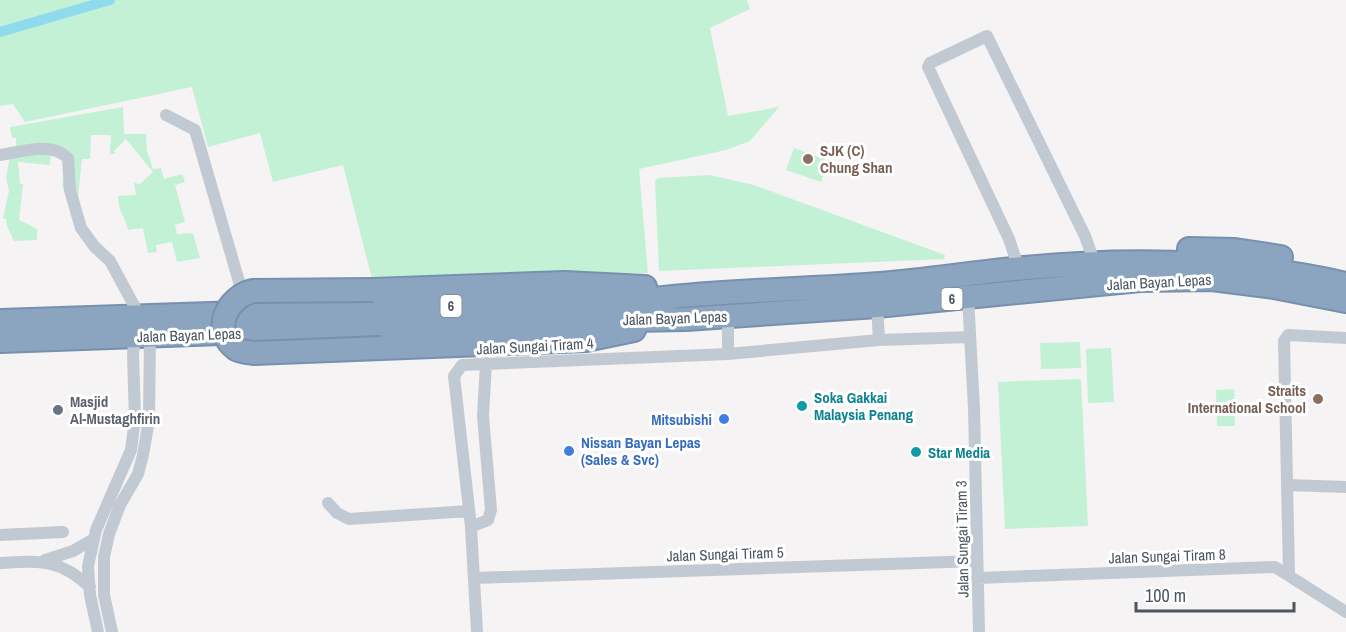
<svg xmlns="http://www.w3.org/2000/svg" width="1346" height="632" viewBox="0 0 1346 632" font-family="'Archivo Narrow',sans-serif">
<rect width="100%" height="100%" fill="#f5f3f3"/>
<path fill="#c3f1d5" d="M0 0H747L750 9 710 28 728 116 779 107 750 141 726 150 639 169 648 273 372 279 343 165 273 182 260 133 208 147 192 87 25 122 13 104 0 106Z
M123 107 124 134H146L147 151 153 169 161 168 164 179 182 174 185 182 175 185 185 222 175 225 177 234 193 233 200 258 177 262 172 242 156 245 157 252 148 253 143 228 128 230C125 217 118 210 118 196L136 195 134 183 140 184 153 172 126 139 114 151 116 154H110L111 135H91L90 159H82L78 197 65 194 62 185 66 158 51 155 50 165 18 162 20 184H23L19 220 37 229V240L14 241 7 226 6 219H3L9 191 6 178 11 150 16 147V138H12L10 127Z
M794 148 829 161 821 182 786 170Z
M709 175 754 185 945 255 944 259 659 271 655 181 658 178Z
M1080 342 1081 368 1041 369 1040 343Z
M1111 348 1114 402 1088 403 1086 349Z
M1081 379 1088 526 1005 529 998 382Z
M1234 389 1235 426H1217L1216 390Z"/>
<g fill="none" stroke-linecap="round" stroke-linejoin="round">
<path stroke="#90daee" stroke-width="10" d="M0 32 110 0"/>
<defs>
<path id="highway" d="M1189 249 1235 250 1281 257
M374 290 564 283 645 287
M0 321 654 299C729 290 805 290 880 284 929 280 977 272 1025 268 1132 258 1241 260 1346 284
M0 341 519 322 686 319 877 306 1140 280 1212 279 1274 287 1346 301
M381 348 586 340 634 330"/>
</defs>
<use href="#highway" stroke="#7690ad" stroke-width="26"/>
<path stroke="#c1cad2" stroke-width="12" d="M166 115 195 130 244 299
M0 155C22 152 50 141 68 158L70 190 81 228 94 246 110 261 150 335 149 420 143 455 138 474 120 505 109 534 104 557V595L112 632
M1019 269 1009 239 928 67 930 63 987 36 1085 236 1094 261
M968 297 974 408 979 632
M877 306 879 340
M728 354V316
M1287 485 1346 487
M328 503 337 513 349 519 469 511
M471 527 488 520 491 510 483 416 486 363
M0 535 63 532
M45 560 73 551 94 539
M0 563C39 561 59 558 90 587
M1289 575 1284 341 1288 335 1346 338
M475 578 977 561
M977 578 1275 567 1346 612
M98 632 90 595 88 566 96 530 131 450 135 419 133 353 136 331
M477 632 471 527 454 376 462 365 728 354 879 340 970 337"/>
<use href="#highway" stroke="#8ba5c1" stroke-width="22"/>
<defs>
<path id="highway-bridge" d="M374 290 253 291C227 297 211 330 236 349 240 352 249 352 254 353L381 348"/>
</defs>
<use href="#highway-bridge" stroke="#7690ad" stroke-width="26" stroke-linecap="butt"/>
<use href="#highway-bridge" stroke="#8ba5c1" stroke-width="22"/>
</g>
<g fill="#8d6e63" stroke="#fff" stroke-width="2">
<circle cx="808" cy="159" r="6"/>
<circle cx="1318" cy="399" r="6"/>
</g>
<g fill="#0f9aa8" stroke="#fff" stroke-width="2">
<circle cx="802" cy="406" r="6"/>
<circle cx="916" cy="452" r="6"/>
</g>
<circle fill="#6b7280" stroke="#fff" stroke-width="2" cx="58" cy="410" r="6"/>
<g fill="#3f7fe0" stroke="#fff" stroke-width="2">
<circle cx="724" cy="419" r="6"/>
<circle cx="569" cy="451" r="6"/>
</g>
<g text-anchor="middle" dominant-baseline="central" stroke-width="6" stroke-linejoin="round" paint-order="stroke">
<g fill="#fff" stroke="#808990" stroke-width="1.5">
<rect x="941.5" y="288" width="21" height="22" rx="4.5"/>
<rect x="440.5" y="295" width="21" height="22" rx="4.5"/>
</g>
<g font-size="14" font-weight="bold" fill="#4a5661">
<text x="952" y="299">6</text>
<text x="451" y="306">6</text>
</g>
<g font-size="15" font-weight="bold" fill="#785e54" stroke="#fff" text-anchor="start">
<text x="820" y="150">SJK (C)<tspan x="820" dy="17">Chung Shan</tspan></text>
<text x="1306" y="390" text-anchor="end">Straits<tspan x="1306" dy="17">International School</tspan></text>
</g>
<g font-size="15" fill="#4a5661" stroke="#fff">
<text transform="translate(1159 282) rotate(-3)">Jalan Bayan Lepas</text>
<text transform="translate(675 318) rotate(-2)">Jalan Bayan Lepas</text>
<text transform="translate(189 335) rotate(-2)">Jalan Bayan Lepas</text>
<text transform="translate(535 346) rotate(-3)">Jalan Sungai Tiram 4</text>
<text transform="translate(962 539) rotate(-91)">Jalan Sungai Tiram 3</text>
<text transform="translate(725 554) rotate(-2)">Jalan Sungai Tiram 5</text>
<text transform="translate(1167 556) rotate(-2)">Jalan Sungai Tiram 8</text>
</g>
<g font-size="15" font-weight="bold" fill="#0d838f" stroke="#fff" text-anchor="start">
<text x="814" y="397">Soka Gakkai<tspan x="814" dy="17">Malaysia Penang</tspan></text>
<text x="928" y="452">Star Media</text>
</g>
<g font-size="15" font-weight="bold" fill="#5b616d" stroke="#fff" text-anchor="start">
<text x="70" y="401">Masjid<tspan x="70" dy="17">Al-Mustaghfirin</tspan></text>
</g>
<g font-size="15" font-weight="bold" fill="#366cbe" stroke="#fff" text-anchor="end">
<text x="712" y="419">Mitsubishi</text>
<text x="581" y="442" text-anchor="start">Nissan Bayan Lepas<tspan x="581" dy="17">(Sales &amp; Svc)</tspan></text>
</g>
</g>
<path d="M1136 602v9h158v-9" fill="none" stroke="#4a5661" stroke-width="3"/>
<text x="1145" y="602" font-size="18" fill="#4a5661" stroke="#ffffff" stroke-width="4.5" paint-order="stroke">100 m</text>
</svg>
